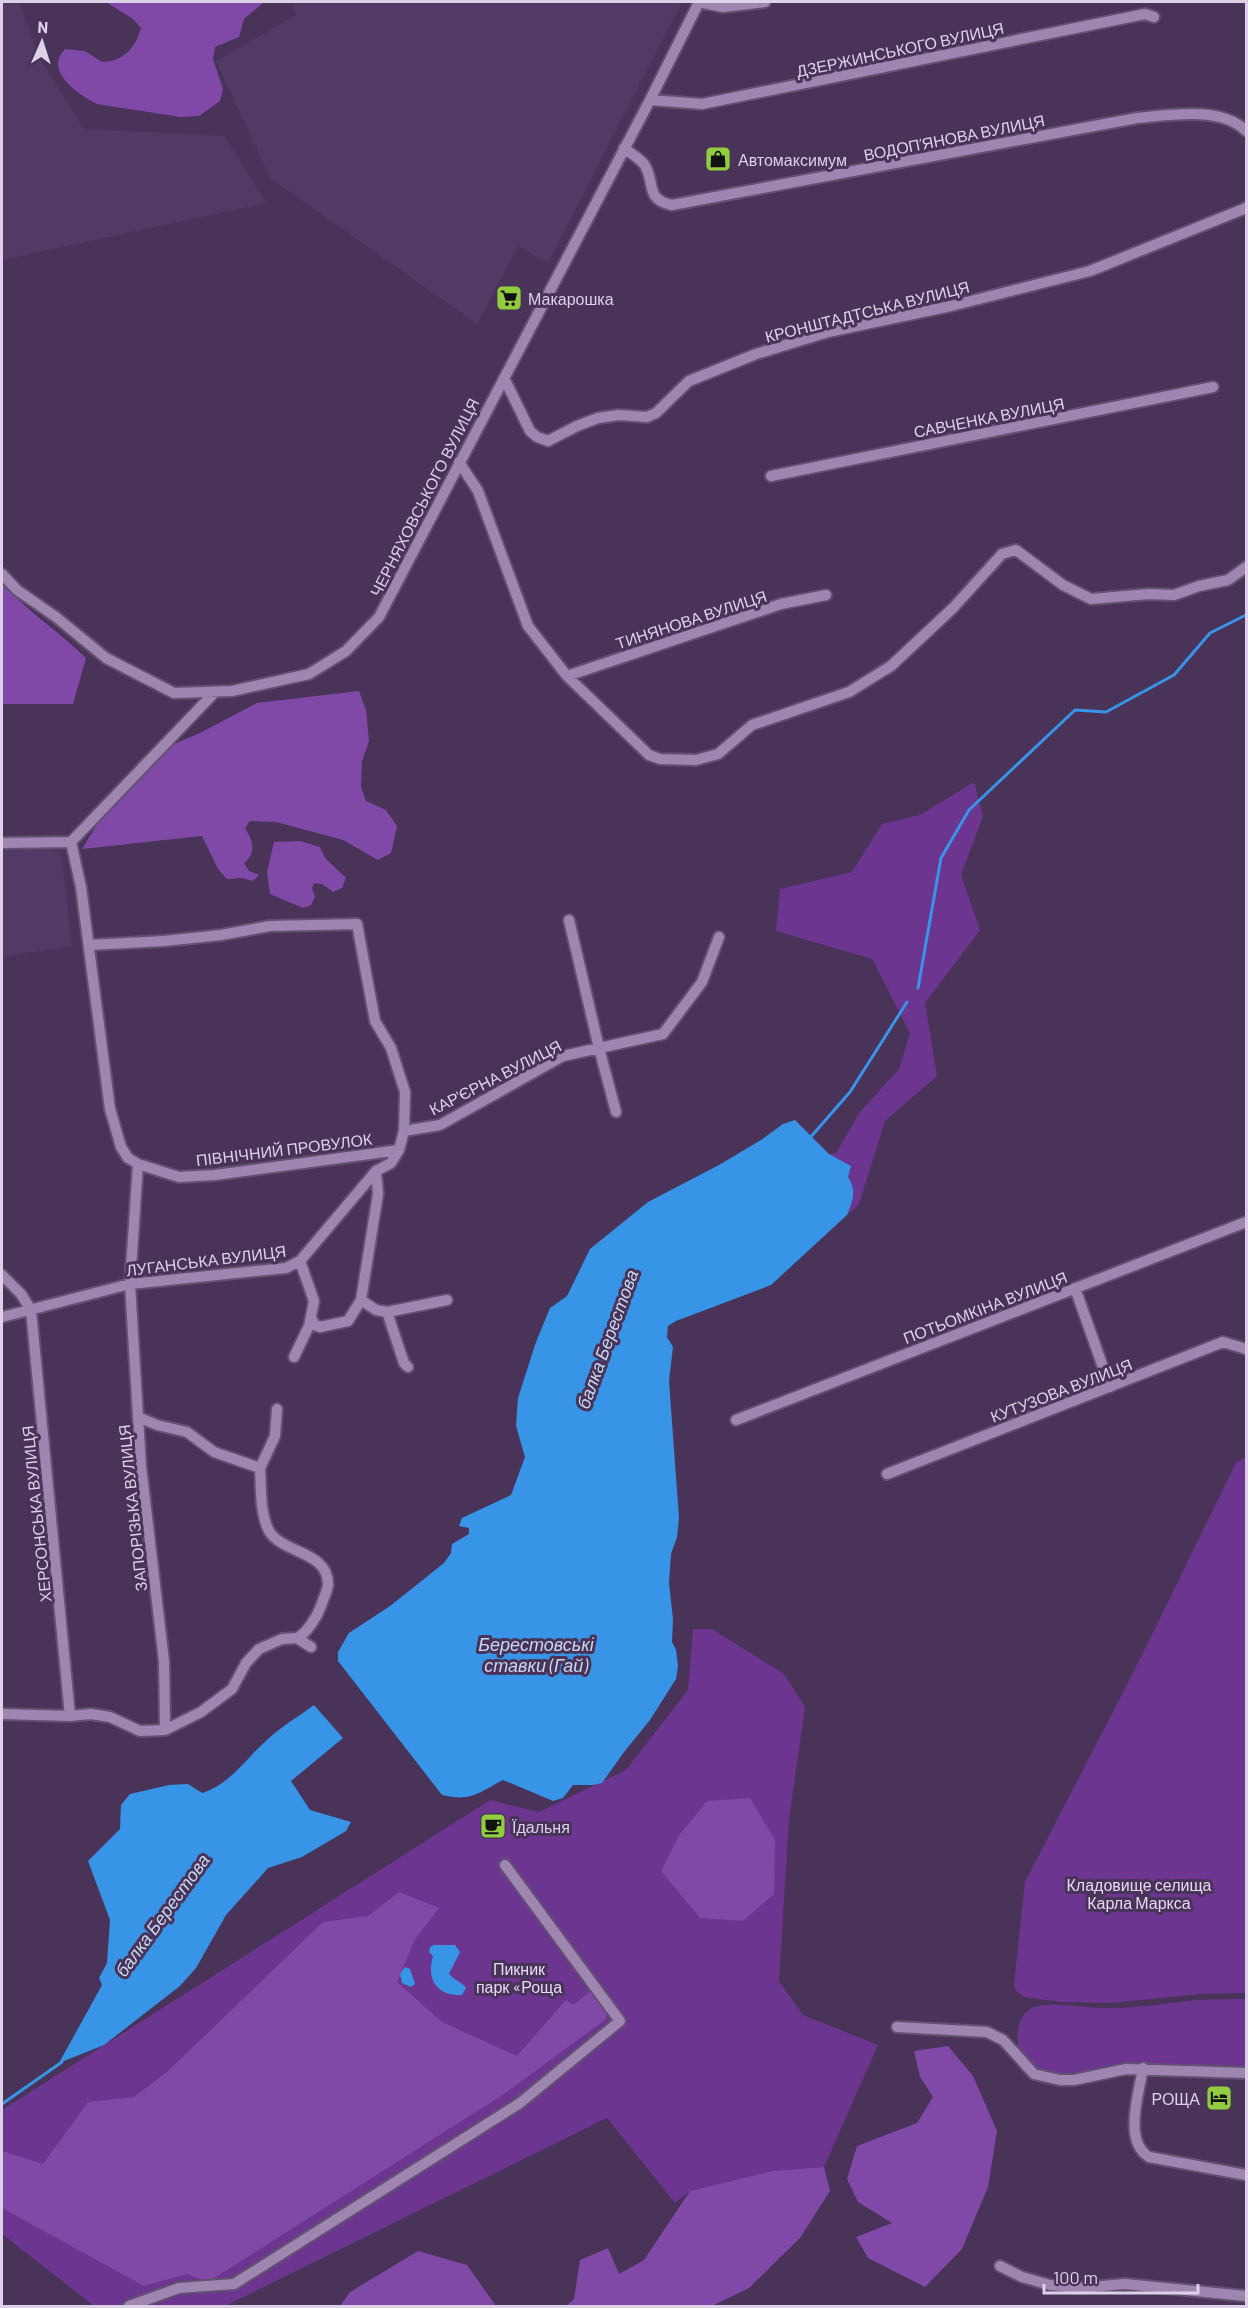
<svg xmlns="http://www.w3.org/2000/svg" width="1248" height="2308" viewBox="0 0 1248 2308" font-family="Barlow,sans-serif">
<rect width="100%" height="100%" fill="#493359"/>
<path fill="#533a66" d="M2 2H19L39 57 84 129 225 136 266 203 2 260Z
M292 2H682L548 263 518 246 477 324 270 178 216 61 296 15Z
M42 849 61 851 72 946 2 957V851Z"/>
<path fill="#6c3590" d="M974 782 983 816 961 875 980 930 925 1003 937 1076 885 1121 859 1204 847 1215C853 1201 857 1190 848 1177L850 1166 829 1154 836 1153 860 1112 899 1069 910 1033 872 959 776 931 780 889 852 872 882 824 920 815Z
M1246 1457V1993L1200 1994 1111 2003 1061 2002 1024 1997 1016 1991 1014 1985 1025 1882 1134 1671 1236 1463Z
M693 1629H712L784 1674 805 1707 789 1819 779 1981 803 2015 878 2045 824 2167 772 2171 690 2191 675 2203 607 2118 225 2306H94L2 2234V2110L490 1800 539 1812 626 1770 688 1690Z
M1246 1999V2068C1207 2066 1167 2062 1128 2064 1101 2065 1076 2079 1048 2072 1037 2069 1024 2061 1020 2051 1014 2037 1018 2013 1034 2007 1050 2001 1090 2009 1110 2008 1139 2008 1168 2003 1197 2000 1213 1999 1230 1999 1246 1999Z"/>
<path fill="#8149a7" d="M106 2H264L244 19 239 37 215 47 213 59 223 89 220 101 199 116 180 117 97 104C79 95 43 71 65 49L85 51 102 62C123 62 136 47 141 28L133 19Z
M2 584C28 611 59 632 86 658L73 704H2Z
M359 691 366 710 369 741 362 761 361 787 366 801 386 810 397 826 391 853 378 860 343 840 276 822 250 821 245 828C253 841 257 852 244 863L249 871 259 875 253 881 242 878 227 879 218 869 202 836 82 849 118 790 160 750 200 733 257 703Z
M300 841 320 847 325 858 346 878 342 888 333 892 322 884 314 883 312 888 315 897 311 905 303 908 270 894 267 872 274 842Z
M750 1798 775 1840 774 1894 743 1921 700 1918 661 1871 680 1834 707 1801Z
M399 1892 439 1908 415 1939 397 1982 442 2022 517 2056 566 2000 573 2005 591 1991 607 2008 606 2019 504 2094 208 2282 187 2274 144 2286 2 2208V2151L43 2164 88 2102 134 2097 167 2072 323 1922 368 1916Z
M948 2046 973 2076 997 2131 988 2187 962 2249 925 2287 868 2258 856 2237 892 2223 858 2202 847 2179 857 2146 917 2123 933 2097 920 2077 914 2051Z
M824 2167 830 2191 800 2238 749 2288 712 2306H566L574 2299 580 2260 608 2248 619 2274 644 2260 690 2191 772 2171Z
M418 2251 467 2265 496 2306H340L350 2292Z"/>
<path fill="#3894e7" d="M795 1120 829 1154 851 1166 848 1177C857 1190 853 1201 847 1215L771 1285 676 1321 668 1326 667 1337 673 1347 669 1381 679 1518 677 1537 671 1554 669 1583 673 1619 672 1642 676 1650 678 1666 676 1679 650 1720 624 1752 602 1783 593 1785H573L563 1798 553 1801 503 1780C478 1793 471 1802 442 1795L338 1661V1652L349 1633 390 1606 444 1563 451 1553 452 1544 469 1534V1528L459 1526 462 1518 511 1495 525 1457 516 1426 518 1398 536 1342 550 1308 567 1296 590 1249 648 1202 719 1165 761 1140 783 1124Z
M314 1705 343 1738 291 1781 310 1810 351 1822 346 1831 302 1857 268 1868 226 1915 196 1968 180 1986 104 2045 59 2063 102 1985 99 1978 107 1963 110 1920 88 1861 120 1829 121 1805 130 1794 169 1785 188 1784 202 1793C231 1784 246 1758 268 1739 282 1726 299 1716 314 1705Z
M434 1945H455L460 1952 449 1974C454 1980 462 1982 466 1988L462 1995C437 1996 426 1980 433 1956L429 1952 430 1947Z
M405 1967 410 1969 415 1984 411 1987 402 1983 400 1974Z"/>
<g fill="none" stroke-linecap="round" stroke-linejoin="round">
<path stroke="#3894e7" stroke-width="3" d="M918 988 941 858 969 810 1075 710 1106 712 1174 675 1210 633 1246 615
M809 1139 850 1092 907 1002
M2 2104 62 2062"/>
<defs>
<path id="minor" d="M698 2 723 7 765 2
M650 100 702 104 1145 14 1154 17
M624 148C630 153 639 158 644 164 656 182 644 199 672 205L1137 118C1170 115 1221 106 1246 131
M504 378 530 431 537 437 548 441 577 426 598 418 619 415 647 417 656 413 689 381 756 354 828 332 951 306 1090 271 1246 208
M459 462 478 491 528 626 567 676 649 755 660 759 696 760 718 754 752 725 849 692 891 666 953 608 1002 554 1016 550 1063 585 1091 599 1149 594 1174 595 1199 586 1228 580 1246 567
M771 476 1213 387
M2 574 17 590 56 617 106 658 174 693 232 691 309 674 346 651 379 617 650 100 699 2
M567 676 781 604 826 595
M71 842 81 887 110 1109 121 1147 128 1158 138 1164 130 1284 141 1466 164 1661 165 1730
M2 843 71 842 215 692
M616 1112 599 1048 663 1034 702 982 719 937
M404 1131 440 1125 563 1056 599 1048 569 920
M138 1164 179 1177 215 1175 399 1150
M2 1275 21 1294 31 1310 70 1716
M1075 1288 1110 1387
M361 1300 378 1194 376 1171
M387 1312 404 1363 408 1367
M2 1317 130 1284 286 1268 300 1261 376 1171 391 1163 399 1150 404 1131 405 1092 391 1048 375 1021 357 924 270 926 221 935 164 941 89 945
M311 1318 315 1325 320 1327 348 1321 361 1300 376 1310 387 1312 447 1300
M294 1357 309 1326 314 1301 300 1261
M138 1417 157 1425 187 1432 214 1452 260 1468 275 1436 277 1409
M736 1420 1246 1222
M260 1468C261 1487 260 1514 269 1531 283 1554 328 1551 328 1584 328 1590 323 1599 321 1606 317 1617 307 1633 297 1638
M887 1474 1223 1342 1246 1349
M2 1714 70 1716 91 1714 110 1717 140 1731 165 1730 201 1712 232 1689 246 1663 259 1649 282 1639 297 1638 311 1647
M897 2027 987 2032 1003 2040 1034 2074 1060 2080H1074L1126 2069 1246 2073
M1143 2068C1139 2093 1123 2141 1149 2157L1246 2175
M1000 2266 1022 2277 1050 2285 1079 2288 1125 2284 1246 2296
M129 2306 179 2288 234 2284 520 2103 620 2021 505 1865"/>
</defs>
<use href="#minor" stroke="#635171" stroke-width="14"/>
<use href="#minor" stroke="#9e86b1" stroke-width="10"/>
</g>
<defs>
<symbol id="shop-square" viewBox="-11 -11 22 22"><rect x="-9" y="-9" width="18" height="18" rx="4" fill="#92cd3f" stroke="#493359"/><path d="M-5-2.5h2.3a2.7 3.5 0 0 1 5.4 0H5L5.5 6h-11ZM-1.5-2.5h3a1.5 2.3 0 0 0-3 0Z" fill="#111"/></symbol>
<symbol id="supermarket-square" viewBox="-11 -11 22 22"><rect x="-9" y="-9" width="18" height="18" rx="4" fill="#92cd3f" stroke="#493359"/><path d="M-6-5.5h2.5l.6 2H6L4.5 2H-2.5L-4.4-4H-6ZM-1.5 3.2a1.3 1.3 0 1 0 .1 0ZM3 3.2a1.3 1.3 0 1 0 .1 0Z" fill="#111"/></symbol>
<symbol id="cafe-square" viewBox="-11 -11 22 22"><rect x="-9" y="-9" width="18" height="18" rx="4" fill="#92cd3f" stroke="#493359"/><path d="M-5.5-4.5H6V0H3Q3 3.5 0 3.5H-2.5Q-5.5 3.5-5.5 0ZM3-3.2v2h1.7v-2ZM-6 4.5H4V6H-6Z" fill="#111"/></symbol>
<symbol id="hotel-square" viewBox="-11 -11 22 22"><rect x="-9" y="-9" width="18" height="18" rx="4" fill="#92cd3f" stroke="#493359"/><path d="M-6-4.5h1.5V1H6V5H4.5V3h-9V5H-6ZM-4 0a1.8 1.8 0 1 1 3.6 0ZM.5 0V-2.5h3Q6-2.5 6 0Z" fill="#111"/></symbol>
</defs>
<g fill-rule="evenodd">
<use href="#shop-square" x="703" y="144" width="30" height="30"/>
<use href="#supermarket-square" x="494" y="283" width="30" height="30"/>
<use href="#cafe-square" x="478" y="1811" width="30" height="30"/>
<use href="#hotel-square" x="1204" y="2083" width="30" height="30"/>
</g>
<g text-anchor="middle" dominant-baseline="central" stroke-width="6" stroke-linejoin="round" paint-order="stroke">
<g font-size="16" fill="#ddd1e8" stroke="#493359">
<text transform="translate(900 49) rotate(-12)">ДЗЕРЖИНСЬКОГО ВУЛИЦЯ</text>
<text transform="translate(954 137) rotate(-11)">ВОДОП’ЯНОВА ВУЛИЦЯ</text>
<text transform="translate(867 311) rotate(-14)">КРОНШТАДТСЬКА ВУЛИЦЯ</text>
<text transform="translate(989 417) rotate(-11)">САВЧЕНКА ВУЛИЦЯ</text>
<text transform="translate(424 497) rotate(-63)">ЧЕРНЯХОВСЬКОГО ВУЛИЦЯ</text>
<text transform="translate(691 619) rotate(-18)">ТИНЯНОВА ВУЛИЦЯ</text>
<text transform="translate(495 1077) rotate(-27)">КАР'ЄРНА ВУЛИЦЯ</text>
<text transform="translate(284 1149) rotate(-7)">ПІВНІЧНИЙ ПРОВУЛОК</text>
<text transform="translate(206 1260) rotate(-7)">ЛУГАНСЬКА ВУЛИЦЯ</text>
<text transform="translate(985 1307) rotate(-21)">ПОТЬОМКІНА ВУЛИЦЯ</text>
<text transform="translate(1061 1390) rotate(-21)">КУТУЗОВА ВУЛИЦЯ</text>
<text transform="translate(132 1508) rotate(-96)">ЗАПОРІЗЬКА ВУЛИЦЯ</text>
<text transform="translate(36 1514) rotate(-96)">ХЕРСОНСЬКА ВУЛИЦЯ</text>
</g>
<g font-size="16" fill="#ddd1e8" stroke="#493359" text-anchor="start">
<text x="738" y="159">Автомаксимум</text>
<text x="528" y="298">Макарошка</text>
<text x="512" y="1826">Їдальня</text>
<text x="1200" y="2098" text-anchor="end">РОЩА</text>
</g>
<g font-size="16" fill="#e5d8f0" stroke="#493359">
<text x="1139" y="1884">Кладовище селища<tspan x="1139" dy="18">Карла Маркса</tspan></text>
<text x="519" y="1968">Пикник<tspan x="519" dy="18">парк «Роща</tspan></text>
</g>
<g font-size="18" font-style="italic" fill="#c6daef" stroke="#493359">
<text transform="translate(607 1339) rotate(-70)">балка Берестова</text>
<text x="536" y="1644">Берестовські<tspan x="536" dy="21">ставки (Гай)</tspan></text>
<text transform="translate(162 1915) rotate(-54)">балка Берестова</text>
</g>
</g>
<rect width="1248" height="2308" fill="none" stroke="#ddd1e8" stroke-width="6"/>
<g transform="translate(42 42) rotate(3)" stroke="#493359" stroke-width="4.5" paint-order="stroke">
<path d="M0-4.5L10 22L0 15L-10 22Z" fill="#ddd1e8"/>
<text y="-9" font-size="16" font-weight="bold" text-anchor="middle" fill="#ddd1e8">N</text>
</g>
<path d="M1044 2284v9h154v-9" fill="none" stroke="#ddd1e8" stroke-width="3"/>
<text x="1053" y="2284" font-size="18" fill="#ddd1e8" stroke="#493359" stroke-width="4.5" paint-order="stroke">100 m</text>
</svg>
